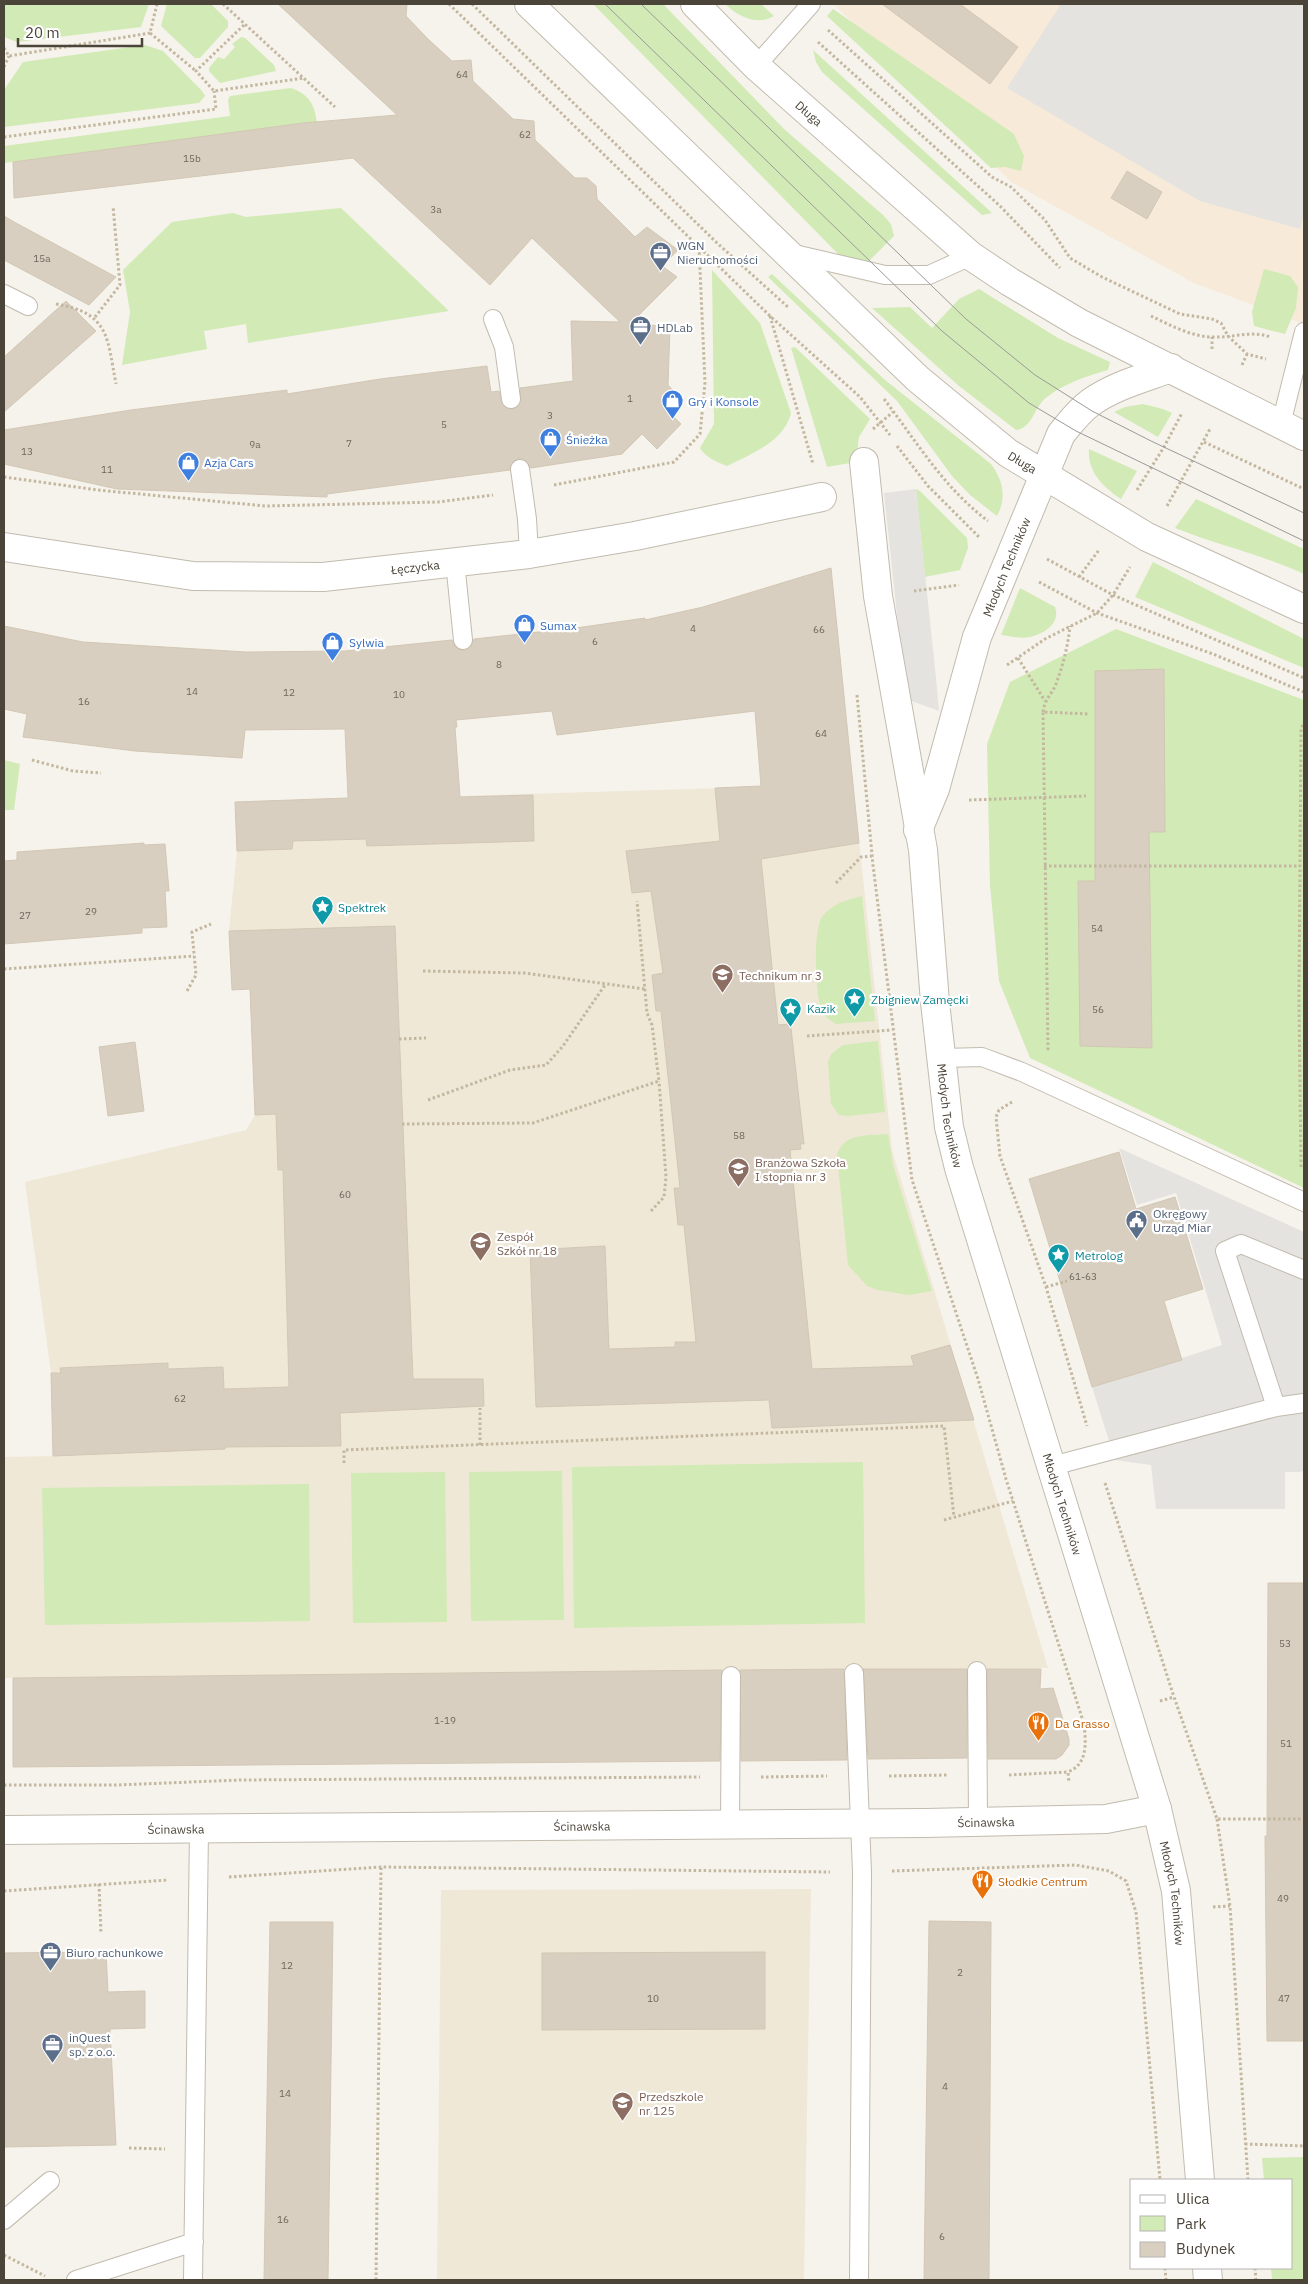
<svg xmlns="http://www.w3.org/2000/svg" width="1308" height="2284" viewBox="0 0 1308 2284" font-family="'IBM Plex Sans',sans-serif">
<rect width="100%" height="100%" fill="#f6f3ec"/>
<path fill="#f7ead8" d="M834 4H1304V324L1194 283 1011 182Z"/>
<path fill="#efe8d6" d="M853 784 892 1150 1048 1668 4 1678V1457L53 1456 51 1373 25 1182 246 1130 255 1115 250 989 232 990 229 930 237 851 235 803Z
M811 1889 804 2280H437L441 1890Z"/>
<path fill="#d2eab5" d="M4 4H149L141 27 17 42 4 37Z
M167 4H211L228 21V27L200 58H195L161 26Z
M593 4H663L784 129 883 215 891 224 894 236 866 264 840 256Z
M725 4H761L774 16C757 26 739 17 725 4Z
M833 9 1014 134 1024 156 1021 171 1005 167 991 168 827 16Z
M241 37 245 38 274 65 276 71 220 83 209 71V68L218 57 224 59 235 47 232 44Z
M145 45 163 51 202 91 205 96 199 103 4 127V90L23 62Z
M813 50 992 213 982 215 822 72 816 62Z
M291 88C309 94 315 105 317 123L4 163V146L230 116 228 100 230 96Z
M341 208 449 311 248 343 246 324 204 331 207 349 122 365 130 312 123 270 172 222 233 213 246 217Z
M1264 269 1290 276 1298 287 1296 308 1285 334 1254 326 1252 312Z
M712 270 760 323 791 413C784 442 752 453 727 466 717 462 706 458 700 448L714 424Z
M772 274 885 380 991 464C1003 480 1007 497 997 516L970 495 952 476 897 401 768 277Z
M979 289 1058 338 1110 362 1108 370C1087 376 1065 383 1047 397 1034 406 1033 428 1016 430L959 386 872 308 910 307 932 328 959 299Z
M795 347 870 419 859 437 856 462 827 467 792 351 791 348Z
M1143 404 1163 409 1172 413 1158 437 1114 412 1125 407Z
M1089 449 1137 471 1121 499C1103 487 1087 471 1089 449Z
M916 489 920 491 967 538 968 548 960 570 925 577Z
M1196 499 1304 549V574C1263 555 1218 545 1175 528Z
M1153 562 1304 639V668L1135 597Z
M1020 588 1055 607C1061 623 1044 634 1030 637 1020 639 1010 636 1001 635Z
M1116 629 1304 700V1188L1030 1058 999 981 990 885 987 744 1010 682Z
M4 760 20 764 14 810H4Z
M862 896 875 1021 836 1024C829 1020 824 1016 821 1008 815 992 813 930 822 917 833 903 846 900 862 896Z
M878 1041 885 1112 848 1116 839 1115 831 1104 828 1062 831 1054 843 1045Z
M888 1134 893 1165 932 1291 909 1295 878 1290 867 1286 848 1265 837 1155C844 1132 868 1136 888 1134Z
M863 1462 865 1623 574 1628 572 1467Z
M562 1471 564 1620 471 1621 469 1472Z
M445 1472 447 1622 353 1623 351 1473Z
M309 1484 310 1621 45 1625 42 1488Z
M1304 2157V2280H1272L1271 2268H1292V2180H1264L1262 2158Z"/>
<path fill="#e5e3e0" d="M1061 4H1304V214L1300 229 1200 201 1007 88Z
M916 489 935 668 939 711 906 699 884 493Z
M1119 1148 1304 1232V1470L1300 1472H1285V1509H1156L1151 1465 1115 1460 1092 1387 1222 1345 1176 1193 1137 1205Z"/>
<path fill="#d8cfc1" stroke="#d3c7b4" d="M278 4H407L406 16 428 39 452 61 471 60 473 81 513 119 534 121 535 140 575 178H587L596 186 597 199 635 237 647 227 678 250 662 266 677 277 631 323 670 327 668 385 679 397 667 410 681 424 657 449 642 434 622 454 531 468 524 459H518L513 461 510 470 327 494V497L117 489 4 464V430L131 410 287 390V394L380 379 487 366 491 392 499 391 502 405 513 409 521 403 520 388 573 381 571 321 620 322 532 238 490 285 353 158 14 198 13 162 303 123 397 115Z
M882 4H960L1018 47 990 84Z
M1127 171 1162 192 1147 219 1111 198Z
M4 216 16 223 116 277 89 305 4 260Z
M66 301 96 331 4 412V357Z
M831 568 859 843 761 859 778 1025 790 1024 791 1028 804 1144H800L801 1149 790 1150 812 1369 914 1366 911 1356 950 1345 974 1420 772 1428 769 1400 536 1407 530 1250 605 1246 609 1349 675 1347V1342H696L684 1225H678L674 1188H680L661 1011H656L652 975 663 973 651 891 632 893 626 851 720 841 715 788 761 786 755 711 557 735 552 711 456 720 457 727H455L460 797 533 795 534 841 367 846 366 839 293 841 292 849 237 851 235 802 348 798 345 729 245 730 242 758 135 751 23 737 27 714 4 709V626L83 642 246 652 345 651 452 640 455 647 464 651 470 648 474 639 576 628 645 618V620L703 607Z
M1164 669 1165 832H1149L1152 1048 1080 1046 1078 881H1095V671Z
M144 843V845L165 844 169 891H165L167 927 142 928V933L4 944V861L17 860V852Z
M395 926 413 1379H483L484 1406 340 1413 341 1446 225 1447V1449L53 1456 51 1373H61L60 1368 168 1363V1369L223 1367 224 1389 289 1387 283 1170H278L276 1114 255 1115 250 989 232 990 229 931Z
M135 1042 144 1111 108 1116 99 1047Z
M1119 1152 1136 1209 1175 1197 1203 1289 1164 1301 1182 1360 1092 1387 1029 1179Z
M1268 1583H1304V2041H1267L1265 1836H1267Z
M844 1669 847 1760 741 1761 740 1670Z
M863 1669H967V1758L868 1759Z
M987 1669H1041L1040 1689 1053 1688 1069 1739V1745L1062 1755 1056 1759H988Z
M722 1670 720 1761 13 1767V1678Z
M929 1921 991 1922 989 2280H924Z
M270 1922H333L328 2280H264Z
M106 1952 108 1992 145 1991V2028L110 2029 116 2145 4 2147V1953Z
M765 1952V2029L542 2030V1953Z"/>
<g fill="none" stroke-linecap="round" stroke-linejoin="round">
<defs>
<path id="service" d="M756 66 811 4
M790 253 885 275H929L971 256
M4 294 28 306
M493 319 504 347 511 399
M1281 424 1304 332
M520 469 527 519 529 554
M455 562 463 640
M942 1058 982 1057 1022 1072 1304 1202
M1276 1407 1225 1251 1241 1244 1304 1270
M1052 1466 1276 1407 1304 1403
M977 1671 978 1822
M854 1673 862 1872 859 2280
M730 1825 731 1676
M4 2220 50 2181
M76 2280 194 2242
M193 2280 199 1830"/>
<g id="minor">
<path id="s1" d="M864 462 878 596 923 850 935 1002 949 1127 959 1168 1157 1809 1176 1891 1200 2180"/>
<path id="s2" d="M4 547 193 576 323 577 529 554 635 536 822 497"/>
<path id="s3" d="M918 830 935 789 977 637 1061 434C1070 423 1078 412 1090 403 1113 386 1144 378 1171 368"/>
<path id="s4" d="M4 1830 925 1823 1106 1819 1157 1809"/>
<path d="M1207 2268 1208 2280"/>
</g>
<g id="tertiary">
<path id="s5" d="M529 4 918 379 1008 453 1147 537 1304 609"/>
<path id="s6" d="M695 4 756 66 971 256 1010 282 1079 323 1304 436"/>
</g>
</defs>
<use href="#service" stroke="#c2bbae" stroke-width="20"/>
<use href="#minor" stroke="#c2bbae" stroke-width="30"/>
<use href="#tertiary" stroke="#c2bbae" stroke-width="30"/>
<path stroke="#c4b79f" stroke-width="3" stroke-dasharray="2.5 2.5" stroke-linecap="butt" d="M157 4 150 33 196 71
M223 4 335 107
M449 4 770 316 860 397 890 435
M472 4 716 242 789 308
M244 25 196 71 214 91 304 78
M828 30 992 177 1011 187 1045 220 1070 258 1102 277 1180 314 1212 319 1221 323 1228 336 1247 354 1266 359
M818 42 999 205 1060 268
M4 48 9 56 150 33
M4 67 9 56
M4 137 216 109 214 91
M56 304C110 313 107 338 116 384
M770 316 813 464
M1151 316C1170 325 1192 337 1213 337 1233 338 1251 330 1270 337
M95 317 120 285 113 206
M1212 349V337
M1242 365 1247 354
M884 399C917 442 943 487 988 521
M873 429 893 412
M1204 442 1304 489
M897 446 928 486 980 538
M4 477 98 490 265 506 438 502 493 495
M554 485 674 462 700 434 705 383 699 247
M1137 490 1164 447 1182 413
M1167 506 1210 429
M1047 559 1113 595 1304 678
M1079 577 1099 550
M1039 582 1097 613 1213 654 1304 692
M914 591 959 585
M1018 658 1045 701
M1007 665 1045 639 1097 613 1113 595 1130 567
M857 695 873 865 912 1180 978 1379 1006 1479 1084 1724C1086 1743 1088 1764 1068 1772L1069 1783
M1043 712C1045 698 1051 696 1056 684 1063 665 1068 646 1070 626
M32 760 73 771 101 773
M969 800 1086 796
M1044 866H1300
M836 883 861 857 872 856
M4 969 194 956
M423 971 524 973 645 989
M187 991 196 975 192 932 211 924
M807 1036 892 1030
M399 1039 426 1038
M1048 1050 1043 712 1090 714
M428 1100 510 1070 546 1065 563 1046 605 985
M1012 1102 999 1110 996 1117 1000 1156 1046 1287 1087 1426
M402 1124 533 1123 659 1081 652 1025 647 1013 637 901
M1301 1167 1299 1002 1301 729 1304 722
M651 1211 664 1197 666 1177 659 1081
M1046 1287 1067 1281
M480 1445V1408
M344 1463V1450L944 1426 954 1517
M1105 1483 1174 1697
M944 1520 1013 1501
M1160 1701 1174 1697 1217 1819H1304
M1009 1775 1068 1772
M889 1776 947 1775
M761 1777 827 1776
M4 1785H117L240 1780 700 1777
M1217 1819 1230 1906 1248 2180
M892 1871 1076 1865 1109 1871 1126 1881 1136 1912 1160 2180
M229 1877 381 1867 830 1872
M99 1884 101 1934
M4 1891 168 1880
M1213 1907 1230 1906
M1245 2144 1304 2146
M129 2148 165 2149
M4 2255 45 2276
M1165 2268 1166 2280
M1255 2268 1256 2280
M376 2280 381 1867"/>
<use href="#service" stroke="#fff" stroke-width="18"/>
<use href="#minor" stroke="#fff" stroke-width="28"/>
<use href="#tertiary" stroke="#fff" stroke-width="28"/>
<path stroke="#9a9a9a" stroke-width="1" d="M605 4 942 331 1029 403 1076 431 1304 541
M641 4 966 319 1035 375 1092 411 1151 441 1304 513"/>
</g>
<defs>
<symbol id="office-pin" viewBox="-11 -11 22 30"><path d="M0 17L-7.5 6A9.5 9.5 0 1 1 7.5 6Z" fill="#5c6f8a" stroke="#fff"/><path d="M-6-3h4V-5.5h4V-3h4V5H-6ZM-1-4.5V-3h2v-1.5ZM-6 0V1H6V0Z" fill="#fff"/></symbol>
<symbol id="shop-pin" viewBox="-11 -11 22 30"><path d="M0 17L-7.5 6A9.5 9.5 0 1 1 7.5 6Z" fill="#3f7fe0" stroke="#fff"/><path d="M-5-2.5h2.3a2.7 3.5 0 0 1 5.4 0H5L5.5 6h-11ZM-1.5-2.5h3a1.5 2.3 0 0 0-3 0Z" fill="#fff"/></symbol>
<symbol id="sight-pin" viewBox="-11 -11 22 30"><path d="M0 17L-7.5 6A9.5 9.5 0 1 1 7.5 6Z" fill="#0f9aa8" stroke="#fff"/><path d="M0-6L1.8-2.2L6-1.7L2.9 1.2L3.7 5.4L0 3.3L-3.7 5.4L-2.9 1.2L-6-1.7L-1.8-2.2Z" fill="#fff"/></symbol>
<symbol id="school-pin" viewBox="-11 -11 22 30"><path d="M0 17L-7.5 6A9.5 9.5 0 1 1 7.5 6Z" fill="#8d6e63" stroke="#fff"/><path d="M0-5L7-2L0 1L-7-2ZM-4 1L0 2.5L4 1V4Q0 6-4 4Z" fill="#fff"/></symbol>
<symbol id="civic-pin" viewBox="-11 -11 22 30"><path d="M0 17L-7.5 6A9.5 9.5 0 1 1 7.5 6Z" fill="#5c6f8a" stroke="#fff"/><path d="M-.6-6.5H3V-4.5H.6V-3L4-1V1h2V6H-6V1h2V-1L-.6-3ZM-1.2 2.5V6h2.4V2.5Z" fill="#fff"/></symbol>
<symbol id="restaurant-pin" viewBox="-11 -11 22 30"><path d="M0 17L-7.5 6A9.5 9.5 0 1 1 7.5 6Z" fill="#e8710a" stroke="#fff"/><path d="M-5-6h1v4h1v-4h1v4h1v-4h1v5L-1.5 .5V6h-2V.5L-5-1ZM5-6V6H3V1.5H1.5Q1.5-4 5-6Z" fill="#fff"/></symbol>
</defs>
<g fill-rule="evenodd">
<use href="#office-pin" x="648" y="240" width="25" height="34"/>
<use href="#office-pin" x="628" y="314" width="25" height="34"/>
<use href="#shop-pin" x="660" y="388" width="25" height="34"/>
<use href="#shop-pin" x="538" y="426" width="25" height="34"/>
<use href="#shop-pin" x="176" y="450" width="25" height="34"/>
<use href="#shop-pin" x="512" y="612" width="25" height="34"/>
<use href="#shop-pin" x="320" y="630" width="25" height="34"/>
<use href="#sight-pin" x="310" y="894" width="25" height="34"/>
<use href="#school-pin" x="710" y="962" width="25" height="34"/>
<use href="#sight-pin" x="842" y="986" width="25" height="34"/>
<use href="#sight-pin" x="778" y="996" width="25" height="34"/>
<use href="#school-pin" x="726" y="1156" width="25" height="34"/>
<use href="#civic-pin" x="1124" y="1208" width="25" height="34"/>
<use href="#school-pin" x="468" y="1230" width="25" height="34"/>
<use href="#sight-pin" x="1046" y="1242" width="25" height="34"/>
<use href="#restaurant-pin" x="1026" y="1710" width="25" height="34"/>
<use href="#restaurant-pin" x="970" y="1868" width="25" height="34"/>
<use href="#office-pin" x="38" y="1940" width="25" height="34"/>
<use href="#office-pin" x="40" y="2032" width="25" height="34"/>
<use href="#school-pin" x="610" y="2090" width="25" height="34"/>
</g>
<g text-anchor="middle" dominant-baseline="central" stroke-width="4.5" stroke-linejoin="round" paint-order="stroke">
<g font-size="10" fill="#6e675b">
<text x="462" y="74">64</text>
<text x="525" y="134">62</text>
<text x="192" y="158">15b</text>
<text x="436" y="209">3a</text>
<text x="42" y="258">15a</text>
<text x="630" y="398">1</text>
<text x="550" y="415">3</text>
<text x="444" y="424">5</text>
<text x="349" y="443">7</text>
<text x="255" y="444">9a</text>
<text x="27" y="451">13</text>
<text x="107" y="469">11</text>
<text x="693" y="628">4</text>
<text x="819" y="629">66</text>
<text x="595" y="641">6</text>
<text x="499" y="664">8</text>
<text x="192" y="691">14</text>
<text x="289" y="692">12</text>
<text x="399" y="694">10</text>
<text x="84" y="701">16</text>
<text x="821" y="733">64</text>
<text x="91" y="911">29</text>
<text x="25" y="915">27</text>
<text x="1097" y="928">54</text>
<text x="1098" y="1009">56</text>
<text x="739" y="1135">58</text>
<text x="345" y="1194">60</text>
<text x="1083" y="1276">61-63</text>
<text x="180" y="1398">62</text>
<text x="1285" y="1643">53</text>
<text x="445" y="1720">1-19</text>
<text x="1286" y="1743">51</text>
<text x="1283" y="1898">49</text>
<text x="287" y="1965">12</text>
<text x="960" y="1972">2</text>
<text x="653" y="1998">10</text>
<text x="1284" y="1998">47</text>
<text x="945" y="2086">4</text>
<text x="285" y="2093">14</text>
<text x="283" y="2219">16</text>
<text x="942" y="2236">6</text>
</g>
<g font-size="12" fill="#4b4439" stroke="#fff">
<text stroke="none"><textPath href="#s6" startOffset="158">Długa</textPath></text>
<text stroke="none"><textPath href="#s5" startOffset="674">Długa</textPath></text>
<text stroke="none"><textPath href="#s2" startOffset="414">Łęczycka</textPath></text>
<text stroke="none"><textPath href="#s3" startOffset="278">Młodych Techników</textPath></text>
<text stroke="none"><textPath href="#s1" startOffset="660">Młodych Techników</textPath></text>
<text stroke="none"><textPath href="#s1" startOffset="1065">Młodych Techników</textPath></text>
<text stroke="none"><textPath href="#s4" startOffset="982">Ścinawska</textPath></text>
<text stroke="none"><textPath href="#s4" startOffset="578">Ścinawska</textPath></text>
<text stroke="none"><textPath href="#s4" startOffset="172">Ścinawska</textPath></text>
<text stroke="none"><textPath href="#s1" startOffset="1470">Młodych Techników</textPath></text>
</g>
<g font-size="12" fill="#4e5e75" stroke="#fff" text-anchor="start">
<text x="677" y="245">WGN<tspan x="677" dy="14">Nieruchomości</tspan></text>
<text x="657" y="327">HDLab</text>
<text x="1153" y="1213">Okręgowy<tspan x="1153" dy="14">Urząd Miar</tspan></text>
<text x="66" y="1952">Biuro rachunkowe</text>
<text x="69" y="2037">inQuest<tspan x="69" dy="14">sp. z o.o.</tspan></text>
</g>
<g font-size="12" fill="#366cbe" stroke="#fff" text-anchor="start">
<text x="688" y="401">Gry i Konsole</text>
<text x="566" y="439">Śnieżka</text>
<text x="204" y="462">Azja Cars</text>
<text x="540" y="625">Sumax</text>
<text x="349" y="642">Sylwia</text>
</g>
<g font-size="12" fill="#0d838f" stroke="#fff" text-anchor="start">
<text x="338" y="907">Spektrek</text>
<text x="871" y="999">Zbigniew Zamęcki</text>
<text x="807" y="1008">Kazik</text>
<text x="1075" y="1255">Metrolog</text>
</g>
<g font-size="12" fill="#785e54" stroke="#fff" text-anchor="start">
<text x="739" y="975">Technikum nr 3</text>
<text x="755" y="1162">Branżowa Szkoła<tspan x="755" dy="14">I stopnia nr 3</tspan></text>
<text x="497" y="1236">Zespół<tspan x="497" dy="14">Szkół nr 18</tspan></text>
<text x="639" y="2096">Przedszkole<tspan x="639" dy="14">nr 125</tspan></text>
</g>
<g font-size="12" fill="#c56008" stroke="#fff" text-anchor="start">
<text x="1055" y="1723">Da Grasso</text>
<text x="998" y="1881">Słodkie Centrum</text>
</g>
</g>
<rect width="1308" height="2284" fill="none" stroke="#4b4439" stroke-width="10"/>
<rect x="1130" y="2179" width="162" height="90" fill="#ffffff" stroke="#b7b4b0"/>
<rect x="1140" y="2195" width="25" height="8" fill="#ffffff" stroke="#b7b4b0"/>
<text x="1176" y="2204" font-size="15" fill="#4b4439">Ulica</text>
<rect x="1140" y="2216" width="25" height="15" fill="#d2eab5" stroke="#b7b4b0"/>
<text x="1176" y="2229" font-size="15" fill="#4b4439">Park</text>
<rect x="1140" y="2242" width="25" height="15" fill="#d8cfc1" stroke="#b7b4b0"/>
<text x="1176" y="2254" font-size="15" fill="#4b4439">Budynek</text>
<path d="M18 38v8h124v-8" fill="none" stroke="#4b4439" stroke-width="2.5"/>
<text x="25" y="38" font-size="15" fill="#4b4439" stroke="#ffffff" stroke-width="4" paint-order="stroke">20 m</text>
</svg>
